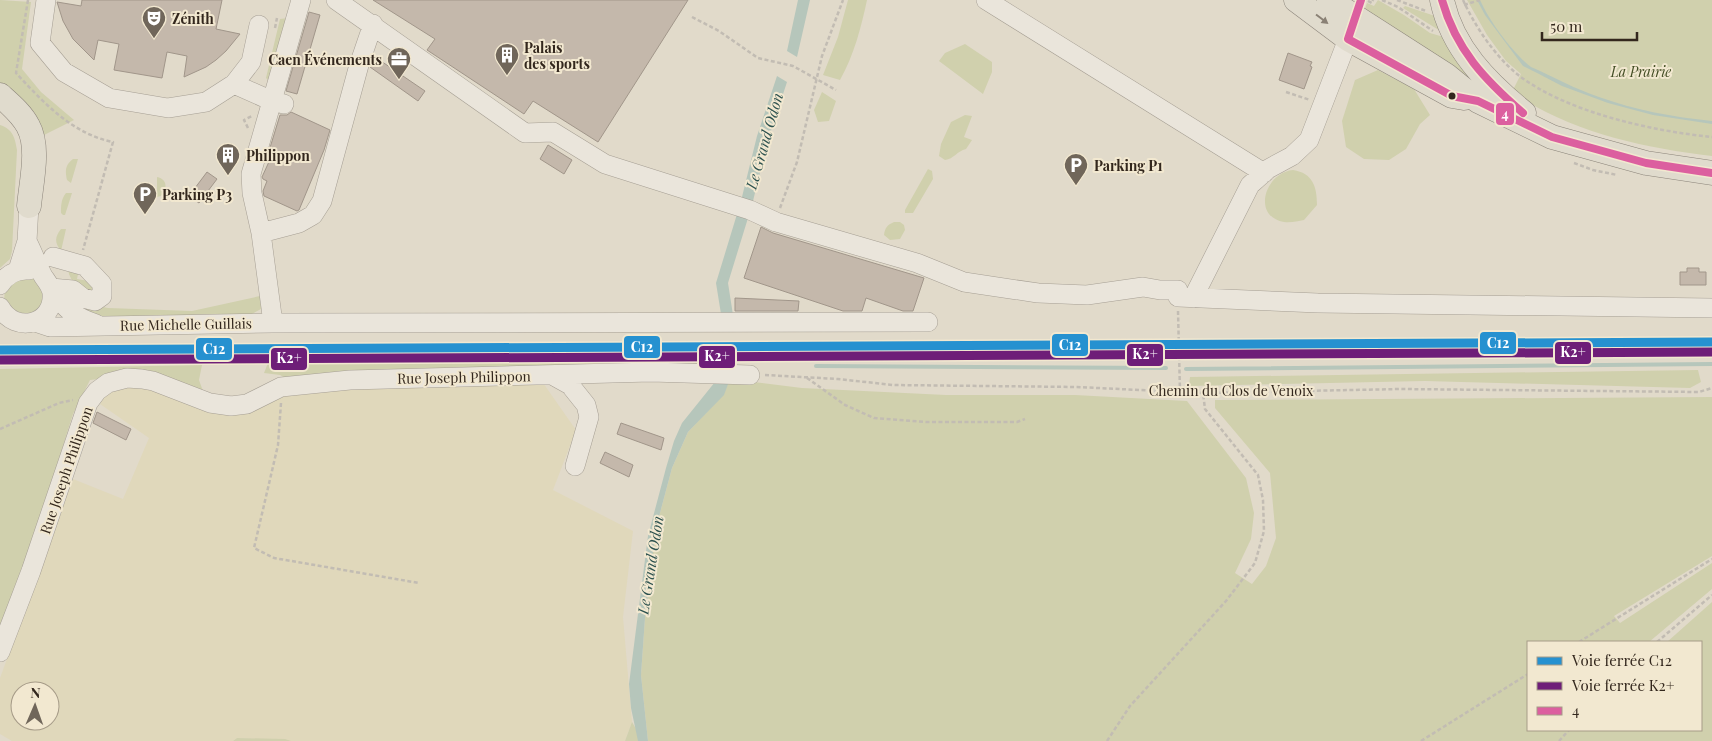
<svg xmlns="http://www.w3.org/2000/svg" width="1712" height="741" font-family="'Playfair Display',serif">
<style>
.farmland{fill:#e0d8bb;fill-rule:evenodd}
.green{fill:#d0d0ad}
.water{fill:#b6c6bb}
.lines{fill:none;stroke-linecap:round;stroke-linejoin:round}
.stream{stroke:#b6c6bb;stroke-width:4}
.building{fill:#c4b8ab;stroke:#a1968a}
.minor-casing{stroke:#a69f94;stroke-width:20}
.major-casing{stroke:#8b847a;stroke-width:25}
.path{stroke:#c2bcb3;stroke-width:2.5;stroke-dasharray:4 2.5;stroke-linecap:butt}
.minor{stroke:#eae5db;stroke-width:19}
.major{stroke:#e0dbcd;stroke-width:24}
.bus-1-casing{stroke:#f2e8d0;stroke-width:11}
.bus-1{stroke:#dc5f9f;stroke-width:8}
.rail-1-casing{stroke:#f2e8d0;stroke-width:12}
.rail-2-casing{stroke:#f2e8d0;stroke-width:12}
.rail-1{stroke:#2691d0;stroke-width:9}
.rail-2{stroke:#6e1e78;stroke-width:9}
.oneway{fill:#8a8175}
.bus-dot{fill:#33271d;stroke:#f2e8d0;stroke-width:2}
.labels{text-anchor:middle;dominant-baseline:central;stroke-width:4;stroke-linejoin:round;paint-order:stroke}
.poi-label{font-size:14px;font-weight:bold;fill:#33271d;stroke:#f2e8d0;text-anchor:start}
.park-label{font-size:14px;font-style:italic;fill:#444e25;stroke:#f2e8d0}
.street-label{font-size:14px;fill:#33271d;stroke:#f2e8d0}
.water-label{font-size:15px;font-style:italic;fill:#2d524f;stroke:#f2e8d0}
.line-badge{stroke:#f2e8d0;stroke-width:2}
.badge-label{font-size:14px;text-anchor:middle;font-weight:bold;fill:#fff}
</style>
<rect width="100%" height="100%" fill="#e1daca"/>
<path class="farmland" d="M133 380 228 413 286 392 541 380 576 430 553 490 633 531 623 617 632 722 625 741H291L237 738 233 741H12L0 734V678L73 479 123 499 149 438 100 404 108 391ZM20 691H50V721H20Z"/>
<path class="green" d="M0 0 31 2 22 69 41 92 74 120 44 135 38 119 0 83Z
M848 0H867C861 28 854 55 840 80L823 75 838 37Z
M1378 0 1404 15 1430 33 1447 38 1491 94 1365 9 1367 3 1374 6Z
M1467 0H1712V156C1643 148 1570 132 1512 92L1521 74 1506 61 1487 35Z
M1405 6 1435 16 1442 32 1403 8Z
M288 18 270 79 268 80 266 78 280 19Z
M965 44 992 62V72L983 94 939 61 945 53Z
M1378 70 1414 89 1430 115 1420 124 1406 149 1389 160 1364 159 1346 147 1342 121 1355 80Z
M822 92 836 101 829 121 818 122 814 110Z
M965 115 972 116 964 137 972 140 966 149C957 151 954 159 945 160L939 156 941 144 951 122Z
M0 125C13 129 15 138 17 150L12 251 10 259 0 268Z
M73 159H78L71 183 67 180C65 171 65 165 73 159Z
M928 169 932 171 933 179 913 213H905V210Z
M1293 170C1313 173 1317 187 1317 205L1304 220C1298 221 1291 223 1284 222 1252 217 1264 173 1293 170Z
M157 177C167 179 168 188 161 196L157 197Z
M66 193H72L65 215H63L61 213C61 206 61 199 66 193Z
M894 222H900L904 225 905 230 900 239 890 240 884 235C885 228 887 225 894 222Z
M61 229H66L61 251C55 243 54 238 61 229Z
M79 269 77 279 94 282 91 296C81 289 70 283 68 270Z
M16 277 37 278 47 303 25 319 4 302 5 287Z
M260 296 261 309 248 316 99 317 78 312 83 303 108 308 192 311Z
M721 362V370L289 380 280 375 264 373 268 363Z
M202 365 199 380 204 394 99 379 90 380 73 414 29 554 0 630V369Z
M1698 370 1701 382 1690 388 1425 381 1189 386 1190 377Z
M730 379 802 388 946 395H1075L1187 401 1246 478 1254 513 1251 539 1235 573 1252 584 1266 566 1276 538 1270 473 1215 408V400L1712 397V556L1614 616 1620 623 1712 563V589L1649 642H1528V730H1701V642H1667L1712 602V741H648L641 675 645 618 656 528 672 468 688 432 723 395Z
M632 722 643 741H625Z
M237 738 285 739 291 741H233Z"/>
<path class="water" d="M798 0H810L797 57 787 51Z
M1477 0H1480C1490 22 1512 52 1531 67 1554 77 1575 89 1599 97 1635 110 1673 117 1712 121V124L1653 115 1608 103 1562 86 1539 74 1523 66 1485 15Z
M777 76 787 82 768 140 752 205 728 283 733 315 721 314 716 283 741 201 757 136Z
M721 359H732L730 379 724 395 688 432 672 468 656 528 645 618 641 675 648 741H638L631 708 629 684 648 536 666 468 674 441 682 423 719 377 721 370Z"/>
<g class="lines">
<path class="stream" d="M816 366 1166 368
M1186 369 1712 364"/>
</g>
<path class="building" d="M82 0H222L216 29 240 34 226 51 216 60 206 67 184 77 187 56 167 52 162 78 114 70 119 44 98 40 94 60 73 39 63 21 57 2 81 6Z
M373 0H688L598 142 533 101 524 114 427 50 435 39Z
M309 12 320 15 297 94 286 91Z
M1288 53 1312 62 1310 66 1312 67 1304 89 1279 80Z
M375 57 425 91 418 101 370 67Z
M291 112 330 130 324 150 299 210 297 211 264 196 263 191 267 181 263 179 262 177 273 153 269 151 280 115H287Z
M548 145 572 160 564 174 540 159Z
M207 172 217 179 199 203 189 196Z
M761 227 773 233 924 278 913 311H903L866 298 862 311H843L744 278Z
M1687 268H1699V272H1706V285H1680V272H1687Z
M735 298 799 301 798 311H735Z
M97 412 131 429 126 440 93 423Z
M621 423 664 438 661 450 617 434Z
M605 452 633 465 629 477 600 463Z"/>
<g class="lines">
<g class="minor-casing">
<path id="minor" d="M46 0 40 43 64 72 109 98 168 108 206 102 234 84 272 101 284 104
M336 0 525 133 553 132 605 164 750 210 776 222 917 263 964 282 1038 293 1087 295 1143 287 1160 290H1178V297L1318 303 1712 308
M986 0 1264 173
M234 84 251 62 259 25
M261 233 299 223 313 215 322 201 359 65 373 24
M18 270 27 241 29 206
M0 285C7 274 16 269 29 270
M51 288 73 290 83 298 95 301 102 296V284L85 266 53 257
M52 292C67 310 73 316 96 324
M1193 298 1250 185 1268 169 1292 156 1309 140 1348 39
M0 307C15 335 55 324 52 293 51 286 47 282 43 276 37 265 33 252 27 241
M35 322 50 327 273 323 928 322
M273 323 261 233 252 193 251 174 301 0
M552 375 570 385 586 405 589 417 575 466
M0 652 31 571 88 403 97 391 108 383 127 378 142 379 153 381 210 403 231 406 247 404 281 387 350 380 651 372 750 375"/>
</g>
<g class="major-casing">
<path id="major" d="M1296 0 1348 39 1452 96 1464 98
M1329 0 1446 75 1478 101 1552 137 1646 163 1712 173
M1442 0C1452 48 1487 83 1524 113
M0 95C10 104 22 114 28 126 40 147 31 183 29 206"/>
</g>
<path class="path" d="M28 0 16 73C43 102 72 134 113 142L83 250
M1382 0 1398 7 1433 31
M1397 0 1426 11
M1463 0C1475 26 1494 55 1517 74 1565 112 1652 131 1712 137
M1368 1 1372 3 1373 0
M1464 5 1480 0
M692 17 719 31 758 58 793 66 836 90
M275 28 277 18
M1286 92 1310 100
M248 128 244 120 252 116
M1574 163 1593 170 1617 175
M780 208 797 162 822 56 843 0
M1178 311 1180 392
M765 375 838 379 893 385 1077 387 1203 393 1401 389 1699 392 1712 388
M807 378 845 405 874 418 927 422H1017L1025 419
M281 403 278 445 254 548 274 558 419 583
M0 429 59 403 73 400
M1579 642 1712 559
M1657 642 1712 595
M1107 741 1130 706 1226 601 1255 563 1264 531 1263 500 1258 475 1205 409 1203 393
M1421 741 1528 674
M1559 741 1569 730"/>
<use href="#minor" class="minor"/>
<use href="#major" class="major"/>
<g class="bus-1-casing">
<path id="bus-1" d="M1361 0 1348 39 1452 96 1478 101 1552 137 1646 163 1712 173
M1442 0C1456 50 1485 80 1523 113"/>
</g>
<use href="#bus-1" class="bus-1"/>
<g class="rail-1-casing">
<path id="rail-1" d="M0 350 1712 342"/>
</g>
<g class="rail-2-casing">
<path id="rail-2" d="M0 360 1712 352"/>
</g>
<use href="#rail-1" class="rail-1"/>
<use href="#rail-2" class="rail-2"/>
</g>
<defs><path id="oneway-solid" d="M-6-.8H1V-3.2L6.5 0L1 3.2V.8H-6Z" transform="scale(1.25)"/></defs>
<use class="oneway" href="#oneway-solid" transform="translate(1322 19) rotate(37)"/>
<defs>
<g id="theatre-pin" transform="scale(1.25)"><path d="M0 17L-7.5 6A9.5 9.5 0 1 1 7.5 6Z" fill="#70665a" stroke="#f2e8d0"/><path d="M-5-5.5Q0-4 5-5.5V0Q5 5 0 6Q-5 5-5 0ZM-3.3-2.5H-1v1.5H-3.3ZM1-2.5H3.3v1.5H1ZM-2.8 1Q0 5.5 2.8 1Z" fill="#fff"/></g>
<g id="building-pin" transform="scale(1.25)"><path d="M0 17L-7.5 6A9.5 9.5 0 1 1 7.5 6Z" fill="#70665a" stroke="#f2e8d0"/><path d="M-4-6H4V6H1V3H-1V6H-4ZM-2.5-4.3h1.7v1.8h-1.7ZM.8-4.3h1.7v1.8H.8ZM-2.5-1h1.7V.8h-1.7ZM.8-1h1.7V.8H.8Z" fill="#fff"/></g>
<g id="office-pin" transform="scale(1.25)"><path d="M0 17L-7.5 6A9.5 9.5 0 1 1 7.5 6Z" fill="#70665a" stroke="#f2e8d0"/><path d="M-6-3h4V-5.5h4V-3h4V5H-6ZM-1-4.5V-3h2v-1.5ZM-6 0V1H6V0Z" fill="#fff"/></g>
<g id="parking-pin" transform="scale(1.25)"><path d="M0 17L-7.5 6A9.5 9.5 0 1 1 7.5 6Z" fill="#70665a" stroke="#f2e8d0"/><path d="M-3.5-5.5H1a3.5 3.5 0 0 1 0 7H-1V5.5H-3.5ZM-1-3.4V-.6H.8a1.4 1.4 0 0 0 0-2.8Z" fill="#fff"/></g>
</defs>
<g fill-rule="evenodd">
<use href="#theatre-pin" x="154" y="18"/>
<use href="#building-pin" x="507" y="55"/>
<use href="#office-pin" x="399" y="59"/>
<use href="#building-pin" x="228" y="155"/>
<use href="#parking-pin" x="1076" y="165"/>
<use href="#parking-pin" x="145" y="194"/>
</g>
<circle class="bus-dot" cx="1452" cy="96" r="4.5"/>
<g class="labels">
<g class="poi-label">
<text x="172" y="18">Zénith</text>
<text x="524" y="47">Palais<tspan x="524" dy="16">des sports</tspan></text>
<text x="382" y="59" text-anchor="end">Caen Événements</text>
<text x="246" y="155">Philippon</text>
<text x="1094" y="165">Parking P1</text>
<text x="162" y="194">Parking P3</text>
</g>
<g class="park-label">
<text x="1641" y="71">La Prairie</text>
</g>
<g class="street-label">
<text transform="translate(186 324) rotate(-1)">Rue Michelle Guillais</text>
<text transform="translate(464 377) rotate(-1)">Rue Joseph Philippon</text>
<text x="1231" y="390">Chemin du Clos de Venoix</text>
<text transform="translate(66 470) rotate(-71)">Rue Joseph Philippon</text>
</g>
<g class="water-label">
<text transform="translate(764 141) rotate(-74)">Le Grand Odon</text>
<text transform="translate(650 565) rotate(-81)">Le Grand Odon</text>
</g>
</g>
<g class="line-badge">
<rect x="1495" y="102" width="20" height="24" rx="5" fill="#dc5f9f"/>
<rect x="1479" y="331" width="38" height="24" rx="5" fill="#2691d0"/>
<rect x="1051" y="333" width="38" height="24" rx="5" fill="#2691d0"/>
<rect x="623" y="335" width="38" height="24" rx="5" fill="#2691d0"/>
<rect x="195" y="337" width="38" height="24" rx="5" fill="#2691d0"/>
<rect x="1554" y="341" width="38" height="24" rx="5" fill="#6e1e78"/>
<rect x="1126" y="343" width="38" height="24" rx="5" fill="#6e1e78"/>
<rect x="698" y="345" width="38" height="24" rx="5" fill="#6e1e78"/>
<rect x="270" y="347" width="38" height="24" rx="5" fill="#6e1e78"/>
</g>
<g class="badge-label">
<text x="1505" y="119">4</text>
<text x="1498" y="348">C12</text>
<text x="1070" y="350">C12</text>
<text x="642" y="352">C12</text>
<text x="214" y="354">C12</text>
<text x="1573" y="357">K2+</text>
<text x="1145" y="359">K2+</text>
<text x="717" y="361">K2+</text>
<text x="289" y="363">K2+</text>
</g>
<rect x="1527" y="641" width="175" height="90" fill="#f2e8d0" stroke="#a69b88"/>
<rect x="1537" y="657" width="25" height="8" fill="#2691d0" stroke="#a69b88"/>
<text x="1572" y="666" font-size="15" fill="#33271d">Voie ferrée C12</text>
<rect x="1537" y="682" width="25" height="8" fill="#6e1e78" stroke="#a69b88"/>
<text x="1572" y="691" font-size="15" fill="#33271d">Voie ferrée K2+</text>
<rect x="1537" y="707" width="25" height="8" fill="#dc5f9f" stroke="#a69b88"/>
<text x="1572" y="716" font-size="15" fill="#33271d">4</text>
<g transform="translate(35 706) rotate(2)"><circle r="24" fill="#f2e8d0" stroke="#a69b88"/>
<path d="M0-4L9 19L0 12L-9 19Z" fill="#70665a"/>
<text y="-8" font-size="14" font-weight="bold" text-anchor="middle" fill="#33271d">N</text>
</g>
<path d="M1542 32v8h95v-8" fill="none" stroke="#33271d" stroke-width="2.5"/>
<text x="1550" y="32" font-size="15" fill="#33271d" stroke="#f2e8d0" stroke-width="4" paint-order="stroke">50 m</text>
</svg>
